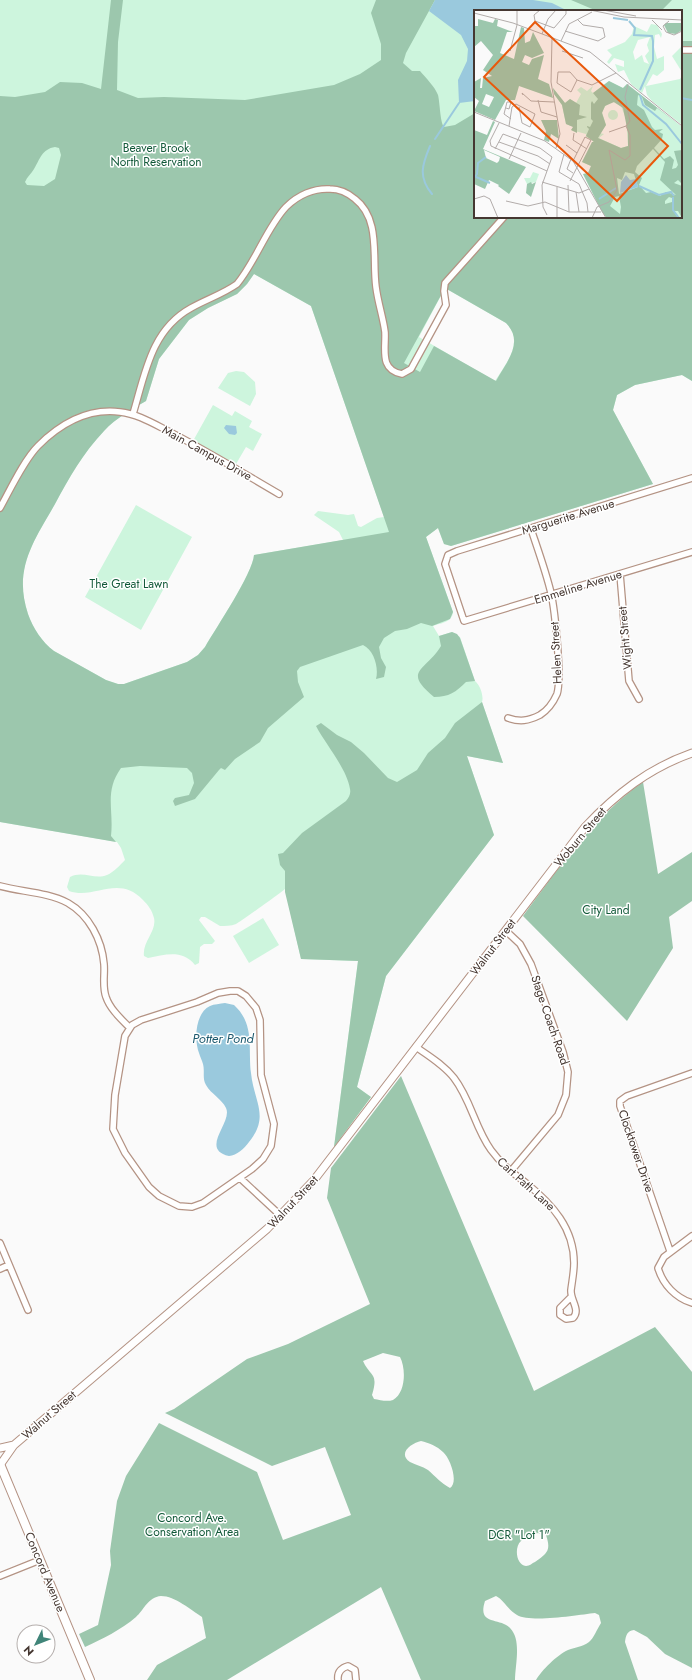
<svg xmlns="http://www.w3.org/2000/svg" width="692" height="1680" font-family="Jost,sans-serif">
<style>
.green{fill:#cdf5dd;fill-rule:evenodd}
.forest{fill:#9cc7ad;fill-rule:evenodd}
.water{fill:#9ac9dd}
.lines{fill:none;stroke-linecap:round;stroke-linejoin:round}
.stream{stroke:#9ac9dd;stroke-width:2}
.minor-casing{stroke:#b49384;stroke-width:8}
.tertiary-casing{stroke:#b49384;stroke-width:9}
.secondary-casing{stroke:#b49384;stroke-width:10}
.minor{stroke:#fff;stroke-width:5.5}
.tertiary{stroke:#fff;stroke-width:7}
.secondary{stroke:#fff;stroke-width:8}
.labels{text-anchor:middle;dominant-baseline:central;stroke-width:3;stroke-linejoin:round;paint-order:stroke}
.park-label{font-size:12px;fill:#125939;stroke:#fff}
.street-label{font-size:12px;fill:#453731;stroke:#fff}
.water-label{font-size:13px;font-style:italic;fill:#1c596e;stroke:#fff}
.inset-river{fill:none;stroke:#9ac9dd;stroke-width:2}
.inset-road{fill:none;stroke:#b2acaa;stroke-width:1}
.view{fill:#e8590c;fill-opacity:0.15;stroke:#e8590c;stroke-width:2}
.inset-edge{fill:none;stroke:#453731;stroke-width:2}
</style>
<rect width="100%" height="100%" fill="#fafafa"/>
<path class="green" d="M0 0H692V381L682 375 635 385 617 395 613 410 653 484 451 546 444 544 438 528 426 537 453 612C452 623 440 623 433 626L439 636 452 632 460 637 475 681C480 685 484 696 482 702L503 763 467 756 494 835 386 976 357 1087 371 1097 334 1147 358 961 301 959 285 889C283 891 239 923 236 924 231 926 225 926 220 926L205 917H201L199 920 215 941 212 944H204L200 947 199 963 195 965C182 949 165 955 148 958L144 956C142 942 157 931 154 918 152 910 148 905 143 900 118 874 95 900 69 891L67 887 70 877C83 870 94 880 107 875 114 872 120 865 125 860L121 848 117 842 0 822ZM475 11H681V217H475ZM254 274 311 306 384 517 377 518 361 527 358 526 354 514 348 515 318 511 314 515 339 532 343 540 254 555C253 573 216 628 205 647L198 655 187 662 124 684H118L106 680 54 651C42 642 33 628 28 614 13 569 34 541 55 504 69 478 83 453 104 431 116 418 131 410 146 401L159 359 189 320 208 308 237 294 247 284ZM445 288 506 323C525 342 506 363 495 381L419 337Z
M236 371 244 372 255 382 256 394 250 406 218 388 228 373Z
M213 405 232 416 235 411 252 421 249 427 262 434 253 451 246 447 236 464 193 441Z
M136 505 192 537 141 630 85 597Z
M263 918 279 945 249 963 233 936Z"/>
<path class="forest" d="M111 0H123L118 42 117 90 138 98 164 97 245 100 334 85 360 74 381 60V44L371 13 376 0H435L406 53 403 63 412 71H420C426 78 435 87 438 95 440 103 440 122 444 127L455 125 475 113V217H681V41H692V381L682 375 635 385 617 395 613 410 653 484 451 546 444 544 438 528 426 537 453 612 450 619 432 626 421 623 407 629 395 631 384 638 379 647 381 658 386 667 384 677 376 679C379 668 374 650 363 645L300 667 297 671 298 682 304 697 268 728 260 742 235 759 225 770 221 768 219 770 195 799 175 806 173 801 175 798 189 795 194 783 192 773 187 768 140 766 121 768C104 792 114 809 111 836L116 842 0 822V96L15 97 45 92 60 82 82 83 101 89ZM55 147 59 148 61 155 55 179 44 186 27 185 25 182C27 177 31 174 34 169 40 159 42 149 55 147ZM254 274 311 306 389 532 254 555C253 573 216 628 205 647L198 655 187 662 124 684H118L106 680 54 651C42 642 33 628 28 614 13 569 34 541 55 504 69 478 83 453 104 431 116 418 131 410 146 401L159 359 189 320 208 308 237 294 247 284ZM445 288 506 323C525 342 506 363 496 381L434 346 420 372 404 363Z
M571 0H672L661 11H597Z
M452 632 457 634 460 638 475 681 466 682C456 692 449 697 434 697 402 670 425 672 441 646L439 636Z
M482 702 503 763 467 756 494 835 386 976 357 1087 371 1097 334 1147 358 961 301 959 285 892V871L280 865 278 854 283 853 302 833 346 801C349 797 351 794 350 789 347 769 326 745 316 726L321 723 337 735 351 742 364 753 388 778 397 782 417 770 428 753 445 738 455 723Z
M643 782 658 874 692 852V901L669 917 673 948 627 1021 523 916C560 867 593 817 643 782Z
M401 1076 534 1391 655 1327 692 1372V1668L665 1654 647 1637 634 1630C627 1631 626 1635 625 1642L638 1680H536C542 1670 557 1655 568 1650 576 1647 582 1647 589 1642 594 1638 597 1629 601 1623L599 1615 595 1613C578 1615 531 1623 517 1615 508 1610 504 1600 496 1596L485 1601C477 1626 499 1617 510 1628 522 1640 515 1665 515 1680H421L381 1587 227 1680H147L157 1665 206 1638 202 1617C191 1610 175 1596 161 1596 148 1597 144 1610 136 1617 121 1630 102 1639 85 1647L79 1634 98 1625 111 1565 110 1551 117 1501 126 1476 159 1423 257 1472 283 1540 351 1515 325 1447 272 1466 165 1413 174 1409 247 1359 288 1344 370 1304 327 1198 331 1168ZM383 1353 400 1357C406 1368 406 1393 393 1400 387 1402 380 1400 374 1399L372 1395C379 1372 370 1377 363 1361ZM421 1441C429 1443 437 1446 443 1452 450 1458 459 1482 450 1488 441 1483 435 1476 428 1470 422 1466 416 1465 410 1462 397 1453 412 1443 421 1441ZM538 1533 546 1535C551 1550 548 1553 535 1562 532 1563 530 1566 526 1566 516 1565 514 1547 521 1541 525 1537 532 1535 538 1533Z"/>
<path class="water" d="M435 0H533L552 3 568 11H475V101L459 103 458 80 467 61 468 49 461 35 429 11Z
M226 425 236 426 237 433 235 435 229 434 224 428Z
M225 1003 234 1005C255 1024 248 1048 251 1073 254 1102 270 1116 249 1142 244 1149 237 1155 229 1156 199 1149 233 1122 226 1108 222 1099 211 1094 206 1085 202 1078 205 1072 203 1064 202 1060 200 1057 199 1053 194 1040 195 1013 210 1006 214 1004 220 1004 225 1003Z"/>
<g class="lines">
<path class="stream" d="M681 98 692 100
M435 139 459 103
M430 146C422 165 418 177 432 194"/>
<g class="minor-casing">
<path id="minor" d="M681 50H692
M133 414C145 374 151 330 191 308 207 299 223 294 237 284 256 261 267 227 286 207 298 195 314 188 330 189 339 189 348 193 355 199 381 219 372 258 376 287 378 303 383 317 385 332 386 349 379 370 402 374L411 369 446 305 444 291 445 283 504 217
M692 478 457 551 448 555 445 564 464 621 692 552
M0 508C10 490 24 460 38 446 60 424 88 408 120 412 138 414 154 424 170 432 207 451 243 473 279 494
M620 574 629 681 639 699
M508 718C520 722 528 721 540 715 548 710 553 703 557 694 562 679 555 611 551 593 546 572 538 550 531 529
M0 886C22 892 47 892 68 903 89 915 102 940 104 964 105 975 102 986 106 997 110 1009 121 1019 130 1028
M506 931 520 944 531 964 563 1052 568 1072 566 1095 558 1115 511 1171
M230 991H238L246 996 256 1008 260 1020 261 1075 274 1124 271 1146 263 1159 252 1169 203 1203 192 1207 179 1206 159 1196 149 1187 125 1153 113 1129 115 1095 125 1036 132 1025 141 1020 197 1002 218 993Z
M416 1047C429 1056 444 1065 454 1078 471 1100 475 1128 491 1150 501 1164 513 1173 526 1183 552 1204 574 1228 574 1263 574 1272 572 1282 571 1290 570 1300 581 1310 573 1318L566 1319 560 1315V1308L570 1298
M240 1178 281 1216
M692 1236 664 1257 658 1268C663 1285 676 1298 692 1303
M0 1243 28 1310
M670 1251 620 1106V1101L627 1096 692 1073
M0 1269 9 1265
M0 1576 40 1560
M338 1680C337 1672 341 1668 348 1666L355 1670 356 1680"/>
</g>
<g class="tertiary-casing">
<path id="tertiary" d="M0 1448 14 1445
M0 1465 14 1445 267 1229 314 1180 585 827C616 794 649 768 692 753"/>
</g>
<g class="secondary-casing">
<path id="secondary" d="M0 1464 90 1680"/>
</g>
<use href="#minor" class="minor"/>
<use href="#tertiary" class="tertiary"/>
<use href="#secondary" class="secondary"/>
</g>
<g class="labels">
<g class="park-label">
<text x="156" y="148">Beaver Brook<tspan x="156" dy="14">North Reservation</tspan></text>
<text x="129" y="584">The Great Lawn</text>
<text x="606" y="910">City Land</text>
<text x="192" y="1518">Concord Ave.<tspan x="192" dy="14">Conservation Area</tspan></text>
<text x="519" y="1535">DCR "Lot 1"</text>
</g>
<g class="street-label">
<text transform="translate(207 453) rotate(29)">Main Campus Drive</text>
<text transform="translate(568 517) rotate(-17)">Marguerite Avenue</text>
<text transform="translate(578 587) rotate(-17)">Emmeline Avenue</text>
<text transform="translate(625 638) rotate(-95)">Wight Street</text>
<text transform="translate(556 653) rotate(-93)">Helen Street</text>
<text transform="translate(580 837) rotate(-50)">Woburn Street</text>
<text transform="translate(493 947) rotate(-53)">Walnut Street</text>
<text transform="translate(550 1020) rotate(71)">Stage Coach Road</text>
<text transform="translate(636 1151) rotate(71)">Clocktower Drive</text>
<text transform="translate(526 1184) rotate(42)">Cart Path Lane</text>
<text transform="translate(293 1202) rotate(-47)">Walnut Street</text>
<text transform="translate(49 1415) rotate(-41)">Walnut Street</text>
<text transform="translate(45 1572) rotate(67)">Concord Avenue</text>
</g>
<g class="water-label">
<text x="223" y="1038">Potter Pond</text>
</g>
</g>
<g transform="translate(474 10)">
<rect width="208" height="208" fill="#fafafa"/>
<path d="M177 14 183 15 188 24 187 28 185 24 181 25 180 37 183 49 190 46V60L183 66 179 64 172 76 206 69 208 66V115L178 91 173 85 171 76 168 83 157 74 150 60 144 62 141 54 150 57V51L140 48 135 54 133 52 138 45 133 40 151 32 158 24 160 16 173 22ZM176 27 173 35 175 41 171 46 175 54 170 52 168 45 161 50 159 42 164 30ZM208 36V62L198 46ZM135 71 149 78 153 74 208 117V208H133L128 202 109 164 114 163 117 156 108 152 120 130 112 127V124L97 120 100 117 92 114 88 95 80 84 79 78 91 93 96 89 102 93 107 84 103 80 107 77 113 81 119 76 117 81 119 83ZM139 92 147 96 152 109 154 136 147 138 125 128 130 124 126 123 132 115 128 102 132 95ZM134 105a5 5 0 1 1 10 0a5 5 0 1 1-10 0ZM59 162 65 164 62 172 53 174 50 168H56Z" fill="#cdf5dd" fill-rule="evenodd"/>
<path d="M4 9 19 13 21 9 24 10 23 16 39 22H33L26 43 40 49 47 17 50 18 51 33 56 31 59 22 70 43 58 48 51 45 48 52 55 55 58 49 70 45 64 69 75 74 79 88 45 76 41 90H32L21 110 0 101 5 91 0 87V72L7 68 6 78H8L9 68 18 66 9 60 19 45 7 31 0 37V16H4ZM12 84 20 87 15 97 8 94ZM192 13H208V20L202 24 194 23 190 15ZM135 71 149 78 153 74 208 117 183 98 181 101 171 95 168 87 164 85 163 95 170 100 178 117 181 120 189 119 185 122 189 124 188 129 180 138 190 149 196 146 200 150 198 159 202 158 204 155 200 141 208 140V174L204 170 200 173 208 176V208L204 201H200L198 188 195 187 191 191V194L198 192 199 200 204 208H133L128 202 109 164 114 163 117 156 108 152 118 132H120L112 126 115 119 113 117V116L116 117 119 111 117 109V93L118 91 120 94 124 89 119 83ZM140 92 149 98 154 123V136L147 138 124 128 132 115 128 103 131 96ZM179 139 191 152 186 170 202 185 192 182 186 186 177 182 172 183 165 175 168 168 161 162 163 156ZM151 162 160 164 164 177 145 184 143 168 148 170ZM145 186 147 197 146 204 136 196 141 187ZM79 78 91 93 96 89 106 95 105 105 113 107 103 110V123L97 120 99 117 92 114 88 95 80 84ZM67 110H83L85 129 77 124 75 132 70 130 72 121ZM19 111 21 112 9 139 52 157 35 184 24 176 25 175 15 170 11 179 0 174V120L13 125ZM10 140 26 147 25 151 23 153 12 148ZM57 172 58 174 62 172 57 187 52 183 53 174Z" fill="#9cc7ad" fill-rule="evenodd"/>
<path d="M152 165 156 170 162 169 164 177 146 183 147 172Z" fill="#9ac9dd"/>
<path class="inset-river" d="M139 8 154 10M155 11 161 18 160 25 178 26 179 31V51L166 80M166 85 169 95 192 114 208 134M2 167 16 173M0 168 3 164 4 153 12 147M165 176 185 185 197 182 200 186M199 187V200L205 208M125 189 142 178"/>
<path class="inset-road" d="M43 0V15M66 0 60 5 61 11 80 18 92 4V0M116 0 150 7 208 10M129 0 162 6M0 3 39 13 116 42 208 116M178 10 188 20M195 11 189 16 192 22 200 25 208 21M91 21 124 31 131 27 129 18 109 15 103 9M68 24 74 9 82 0M78 28 77 72 86 124 82 138M87 31 95 14 118 2M36 39V41L43 15M88 41 109 48M103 70 96 62H84L83 73 97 82 103 70 118 75 142 63M49 85 48 83 57 91 80 92M64 90 67 102 83 107M32 98 35 99 37 92H33L30 104 37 109M0 102 71 131 99 151 132 208M25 113 16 131 17 136 73 161M35 116 38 97 42 94 61 104 56 117 48 113 45 97M135 122 152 116 156 111 151 87 154 74M100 123 99 130 113 139M25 132 64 146 76 154M92 135 103 143M21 139 29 124 66 138 78 147 68 175 69 197 73 205M90 144 85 162 105 174 113 193 114 202M35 149 47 123M97 149 93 159 99 163M96 171 117 130 111 127 99 151M68 172 105 183 115 179M94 175 95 202M83 177V208M102 182 105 202M0 189 10 186 16 189 24 208M32 191 54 196 71 192 95 202H127M118 208 123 197 135 192 143 180 135 140 151 150 156 146V125L152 116"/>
<path class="view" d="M61 12 194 136 143 191 10 67Z"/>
<rect width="208" height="208" class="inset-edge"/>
</g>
<g transform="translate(36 1644) rotate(227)"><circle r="19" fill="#ffffff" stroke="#b5afad"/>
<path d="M0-3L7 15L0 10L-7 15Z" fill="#408579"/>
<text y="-6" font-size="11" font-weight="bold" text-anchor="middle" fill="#453731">N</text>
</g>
</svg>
